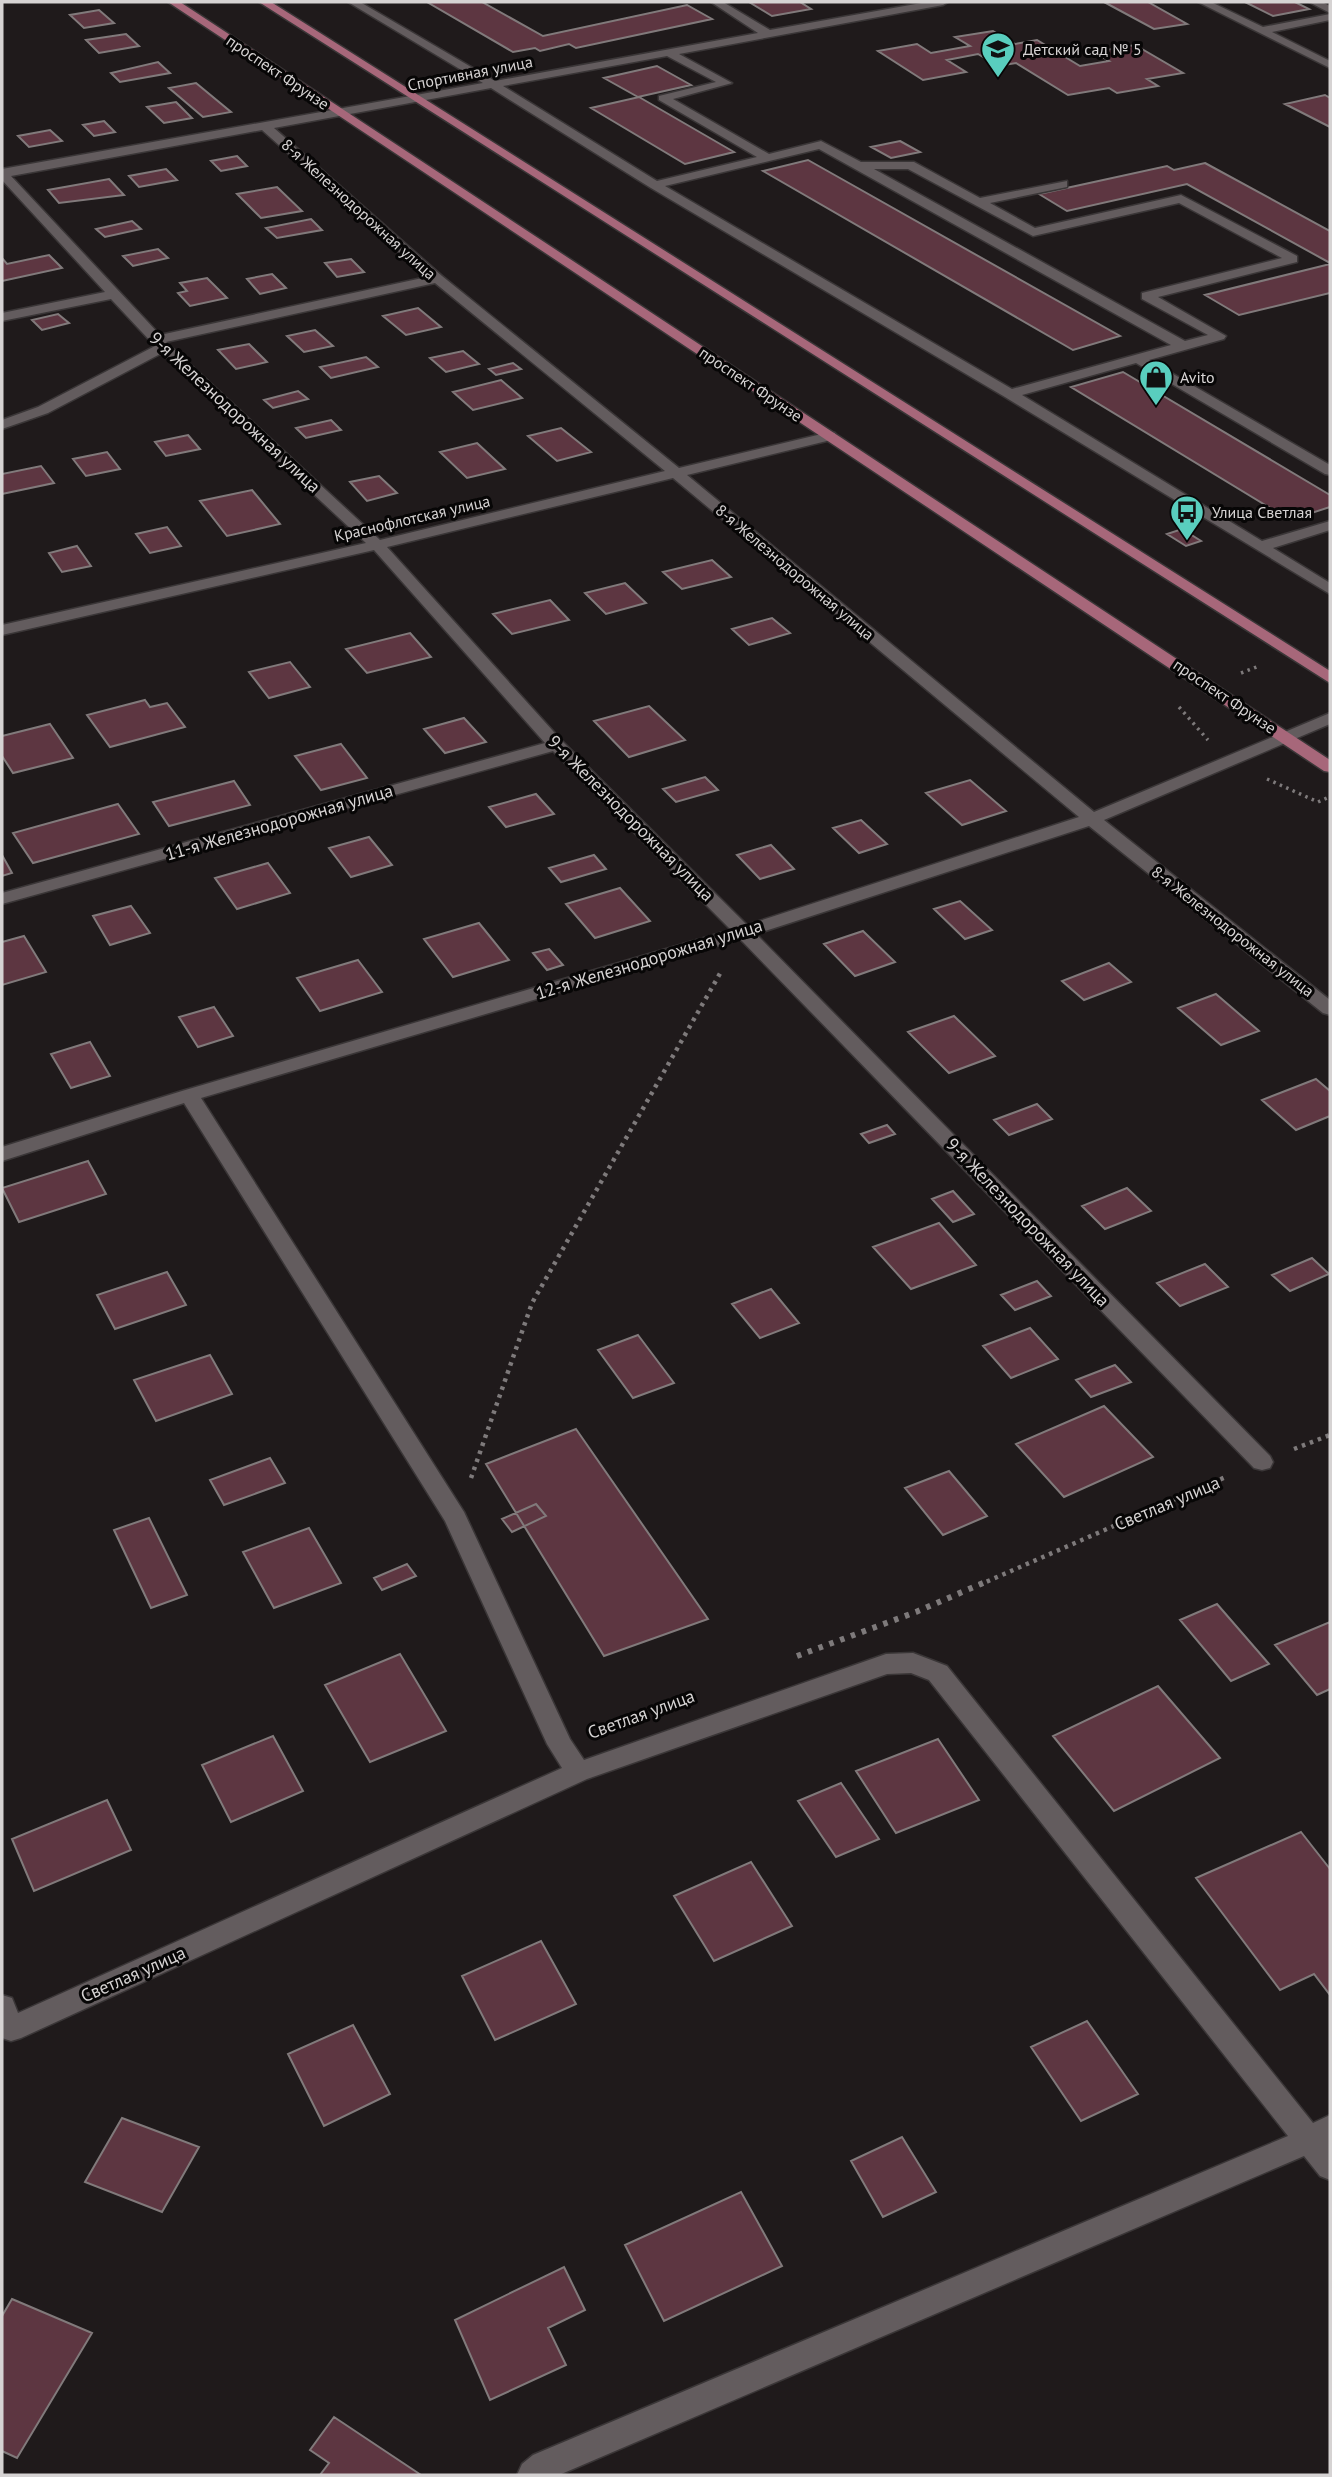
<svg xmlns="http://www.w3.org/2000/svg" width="1332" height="2477" font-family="'PT Sans',sans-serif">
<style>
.building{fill:#5d3641;stroke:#817a7b;stroke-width:2}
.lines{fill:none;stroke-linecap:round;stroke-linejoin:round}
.minor-casing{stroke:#3a3637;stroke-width:3}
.major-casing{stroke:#3a3637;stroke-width:3}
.path-far2{stroke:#7e7a7b;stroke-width:3.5;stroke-dasharray:2.5 4.5;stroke-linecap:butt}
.path-far1{stroke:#7e7a7b;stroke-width:4.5;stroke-dasharray:3.5 5;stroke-linecap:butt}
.path{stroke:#7e7a7b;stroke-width:6;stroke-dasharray:4.5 7;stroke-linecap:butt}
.minor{fill:#635c5e;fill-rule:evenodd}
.major{fill:#a7677a;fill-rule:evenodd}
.labels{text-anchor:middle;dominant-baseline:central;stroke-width:6;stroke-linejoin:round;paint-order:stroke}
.far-poi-label{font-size:16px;fill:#d6d3d3;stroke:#070606;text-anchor:start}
.far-street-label{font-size:16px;fill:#d6d3d3;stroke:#070606}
.street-label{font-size:18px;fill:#d6d3d3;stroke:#070606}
</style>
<rect width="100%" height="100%" fill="#1f1a1b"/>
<path class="building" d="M427 2H482L543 36 687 5 712 19 576 48 569 44 540 51 535 48 513 52Z
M749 2H800L811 9 772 16Z
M1104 2H1148L1187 24 1154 29Z
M1245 2H1295L1309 9 1273 16Z
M99 10 114 23 84 28 70 15Z
M993 31 1015 44 1037 40 1080 66 1109 61 1094 52 1135 45 1183 73 1147 79 1158 86 1117 93 1109 88 1068 95 1016 63 998 66 978 54 947 60 966 72 923 80 878 51 917 44 931 53 970 46 955 37Z
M126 34 139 46 99 53 86 40Z
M158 62 170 73 120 82 111 73Z
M657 66 691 85 638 97 604 78Z
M196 83 231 112 203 117 169 88Z
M1325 95 1330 98V127L1285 104Z
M639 97 734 152 685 164 591 108Z
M176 102 192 118 164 123 147 107Z
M104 121 115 132 94 136 83 125Z
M50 130 62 141 29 147 18 136Z
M900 141 920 152 891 158 871 147Z
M237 156 247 166 221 171 211 161Z
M808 160 1120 336 1073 350 763 171Z
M1205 163 1330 231V263L1187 184 1067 211 1039 194 1167 166 1174 170Z
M166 169 177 180 139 187 129 176Z
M109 179 124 195 59 203 48 190Z
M277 187 302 211 261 218 237 194Z
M311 219 322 230 277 238 266 228Z
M132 221 141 229 105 237 96 229Z
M158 249 168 258 133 266 123 256Z
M49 255 62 268 2 281V258L7 264Z
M351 259 364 272 337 277 325 263Z
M1330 264V293L1239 315 1205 295Z
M272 274 286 288 260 294 247 279Z
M207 278 227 298 190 306 178 293 187 291 180 283Z
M418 308 441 327 406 335 383 316Z
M58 314 69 323 42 330 32 320Z
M315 330 333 346 304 352 287 336Z
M249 344 267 362 236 369 218 350Z
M463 351 479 364 446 372 430 358Z
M366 357 378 367 331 378 320 367Z
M513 363 521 369 496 375 489 369Z
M1123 372 1330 495V507L1290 520 1071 387Z
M501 380 522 398 473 410 453 392Z
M298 391 308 399 273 408 264 400Z
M331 420 341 430 306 438 296 428Z
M561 428 591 452 557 461 528 436Z
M188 435 200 449 166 456 155 442Z
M477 443 505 469 467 478 440 452Z
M107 452 120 469 86 476 73 459Z
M41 466 54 483 2 494V474Z
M379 476 397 493 367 501 350 482Z
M252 490 280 524 227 536 200 501Z
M167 527 181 546 150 553 136 534Z
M1182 529 1201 541 1186 546 1167 534Z
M77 546 91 566 62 572 49 553Z
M712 560 731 577 682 589 663 572Z
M625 583 646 603 606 614 585 593Z
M550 600 569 620 512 634 493 614Z
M772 618 790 633 749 645 732 629Z
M410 633 431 657 367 673 346 649Z
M290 662 310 687 269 698 249 672Z
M145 700 150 707 167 703 185 727 110 747 87 715Z
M649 706 685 740 629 757 594 721Z
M464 718 486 742 445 753 424 729Z
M50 724 73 758 13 773 2 756V736Z
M341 744 367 778 321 790 295 756Z
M705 777 718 790 676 802 663 789Z
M970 780 1006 811 962 825 926 793Z
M234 781 250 805 169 826 153 802Z
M536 794 554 814 506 827 489 807Z
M118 804 139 834 33 863 13 833Z
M861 820 887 844 859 853 833 828Z
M369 837 392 865 351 877 329 848Z
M771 845 794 869 760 879 737 855Z
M2 855 12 873 2 876Z
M594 855 606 869 561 882 549 868Z
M268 863 290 893 237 909 215 878Z
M620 888 650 921 595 938 566 904Z
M960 901 992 930 965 939 934 909Z
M131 906 150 933 110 945 93 916Z
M479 923 509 960 453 977 424 939Z
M863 931 895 962 855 976 824 944Z
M24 936 46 972 2 985V942Z
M549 949 563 965 547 970 533 953Z
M358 960 382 992 320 1011 297 978Z
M1109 963 1131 982 1084 1000 1062 981Z
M1216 994 1259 1031 1221 1045 1178 1008Z
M214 1007 233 1036 198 1047 179 1017Z
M954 1016 995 1056 949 1073 908 1032Z
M90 1042 110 1076 71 1088 51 1054Z
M1316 1079 1330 1091V1116L1296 1130 1262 1100Z
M1037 1104 1052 1119 1009 1135 994 1120Z
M887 1125 895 1134 869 1143 861 1134Z
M88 1161 106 1194 19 1222 2 1188Z
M1127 1188 1151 1211 1105 1229 1082 1206Z
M953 1191 974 1214 953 1222 932 1199Z
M939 1223 976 1265 911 1289 873 1247Z
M1312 1258 1329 1274 1290 1291 1272 1275Z
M1205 1264 1228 1287 1180 1306 1157 1283Z
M167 1272 186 1305 115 1329 97 1295Z
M1037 1281 1051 1296 1015 1310 1001 1295Z
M771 1289 799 1323 760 1338 732 1304Z
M1030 1328 1058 1359 1011 1378 983 1346Z
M638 1335 674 1383 633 1398 598 1350Z
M210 1355 232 1394 156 1421 134 1380Z
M1115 1365 1131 1382 1091 1397 1076 1380Z
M1104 1406 1153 1457 1064 1497 1016 1444Z
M576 1429 708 1619 604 1656 486 1464Z
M270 1458 285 1483 224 1505 210 1480Z
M949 1471 987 1516 943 1535 905 1488Z
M536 1504 546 1516 512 1532 502 1519Z
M149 1518 187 1595 151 1608 114 1530Z
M309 1528 341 1583 274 1608 243 1552Z
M407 1564 416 1576 382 1590 374 1578Z
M1217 1604 1269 1664 1231 1681 1180 1620Z
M1330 1622V1689L1317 1695 1275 1645Z
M400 1654 446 1731 370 1762 325 1685Z
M1158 1686 1220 1758 1114 1811 1053 1736Z
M273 1736 303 1791 231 1822 202 1765Z
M938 1739 979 1800 896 1833 856 1771Z
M841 1783 879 1839 836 1857 798 1801Z
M107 1800 131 1850 34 1891 12 1839Z
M1301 1832 1330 1869V1995L1314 1974 1280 1990 1196 1878Z
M751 1862 792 1926 714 1961 674 1896Z
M541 1941 576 2004 495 2040 462 1976Z
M1087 2021 1138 2094 1081 2121 1031 2047Z
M353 2025 390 2094 324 2126 288 2054Z
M122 2118 199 2147 162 2212 85 2182Z
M902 2137 936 2192 883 2217 851 2161Z
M741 2192 782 2266 664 2321 625 2245Z
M564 2267 585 2310 548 2328 566 2365 490 2400 455 2320Z
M12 2299 92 2333 17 2458 2 2451V2316Z
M334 2417 421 2475H320L329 2463 310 2450Z"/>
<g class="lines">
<g class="minor-casing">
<path id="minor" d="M348 2H360L495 81 758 33 711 2H723L770 30 927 2H948L943 5 679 54 732 83 673 99 769 154 821 141 861 162H914L980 198 1067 181V187L990 203 1035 228 1181 195 1297 256V262L1158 297 1226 336 1224 339 1149 360 1330 465V475L1325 474 1136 363 1022 395 1262 541 1330 521V530L1273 548 1330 583V594L1005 397 651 188 491 88 274 128 442 276 679 468 830 432 835 433V439L687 475 1094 812 1330 713V724L1104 820 1330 1000V1015L1323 1013 1089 826 756 934 1270 1456 1273 1462 1270 1468 1262 1470 1254 1468 740 939 201 1098 464 1512 570 1739 584 1760 886 1654 913 1653 947 1666 1313 2123 1330 2115V2180L1320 2176 1304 2156 559 2475H517L522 2464 533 2455 1288 2136 929 1680 911 1673 887 1674 587 1779 21 2038 11 2041 2 2038V1995L12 1998 18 2013 562 1768 547 1744 445 1521 184 1103 2 1161V1147L182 1091 731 930 553 751 2 904V893L545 743 374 550 2 635V625L366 543 162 353 48 413 2 429V420L38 407 155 346 111 299 2 321V313L105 292 2 180V169L483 83ZM667 56 716 82 659 96V100L757 157 657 181 503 86ZM262 130 427 277 160 335 11 176ZM819 149 1171 345 1012 389 665 186ZM874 169H908L1033 236 1179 203 1282 258 1142 293V299L1208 335 1185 341ZM435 283 665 471 380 540 166 342ZM673 478 1079 817 747 925 562 741 387 547Z
M1198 2H1211L1263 27 1330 14V20L1272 32 1330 61V68Z
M1309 2H1322L1330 6V13Z"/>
</g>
<g class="major-casing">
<path id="major" d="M168 2H180L1330 760V772L1324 771Z
M259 2H271L1330 671V683Z"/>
</g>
<path class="path-far2" d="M1241 673 1259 666
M1179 707 1208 740
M1267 779 1318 802 1329 797"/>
<path class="path-far1" d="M1294 1449 1330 1435
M471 1478 532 1303 722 970
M979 1585 1228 1476"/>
<path class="path" d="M797 1656 916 1612 983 1583"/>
<use href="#minor" class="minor"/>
<use href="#major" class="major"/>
</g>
<defs>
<g id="school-pin" transform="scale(1.75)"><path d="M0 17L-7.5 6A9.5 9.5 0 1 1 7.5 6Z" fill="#59cebe" stroke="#070606"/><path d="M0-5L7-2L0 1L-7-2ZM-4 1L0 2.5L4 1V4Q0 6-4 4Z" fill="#111"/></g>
<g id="shop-pin" transform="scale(1.75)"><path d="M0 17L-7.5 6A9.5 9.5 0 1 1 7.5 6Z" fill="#59cebe" stroke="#070606"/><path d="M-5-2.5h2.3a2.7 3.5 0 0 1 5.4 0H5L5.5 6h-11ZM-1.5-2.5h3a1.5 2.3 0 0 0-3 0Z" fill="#111"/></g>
<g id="bus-pin" transform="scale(1.75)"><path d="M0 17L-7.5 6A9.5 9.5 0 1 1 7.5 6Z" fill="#59cebe" stroke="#070606"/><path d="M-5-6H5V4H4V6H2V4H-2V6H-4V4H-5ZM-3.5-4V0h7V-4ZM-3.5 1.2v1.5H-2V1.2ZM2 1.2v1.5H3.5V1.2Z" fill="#111"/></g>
</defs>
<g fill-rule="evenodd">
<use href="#school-pin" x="998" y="49"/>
<use href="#shop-pin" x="1156" y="377"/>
<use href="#bus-pin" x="1187" y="512"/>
</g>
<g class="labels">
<g class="far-poi-label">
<text x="1023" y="49">Детский сад № 5</text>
<text x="1180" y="377">Avito</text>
<text x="1212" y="512">Улица Светлая</text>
</g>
<g class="far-street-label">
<text transform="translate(278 72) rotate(34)">проспект Фрунзе</text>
<text transform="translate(470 73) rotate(-11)">Спортивная улица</text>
<text transform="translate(359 209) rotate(42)">8-я Железнодорожная улица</text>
<text transform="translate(751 384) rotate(34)">проспект Фрунзе</text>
<text transform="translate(412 518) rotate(-13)">Краснофлотская улица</text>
<text transform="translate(795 572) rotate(40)">8-я Железнодорожная улица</text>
<text transform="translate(1225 696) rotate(34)">проспект Фрунзе</text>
<text transform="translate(1233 931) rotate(38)">8-я Железнодорожная улица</text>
</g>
<g class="street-label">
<text transform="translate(235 412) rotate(43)">9-я Железнодорожная улица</text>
<text transform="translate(631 818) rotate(45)">9-я Железнодорожная улица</text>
<text transform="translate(279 822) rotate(-16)">11-я Железнодорожная улица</text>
<text transform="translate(649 959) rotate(-17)">12-я Железнодорожная улица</text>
<text transform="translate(1028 1222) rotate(46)">9-я Железнодорожная улица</text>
<text transform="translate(1167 1503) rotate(-23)">Светлая улица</text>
<text transform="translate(641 1714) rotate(-20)">Светлая улица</text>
<text transform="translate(133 1974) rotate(-24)">Светлая улица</text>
</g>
</g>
<rect width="1332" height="2477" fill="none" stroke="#d6d3d3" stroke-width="7"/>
</svg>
